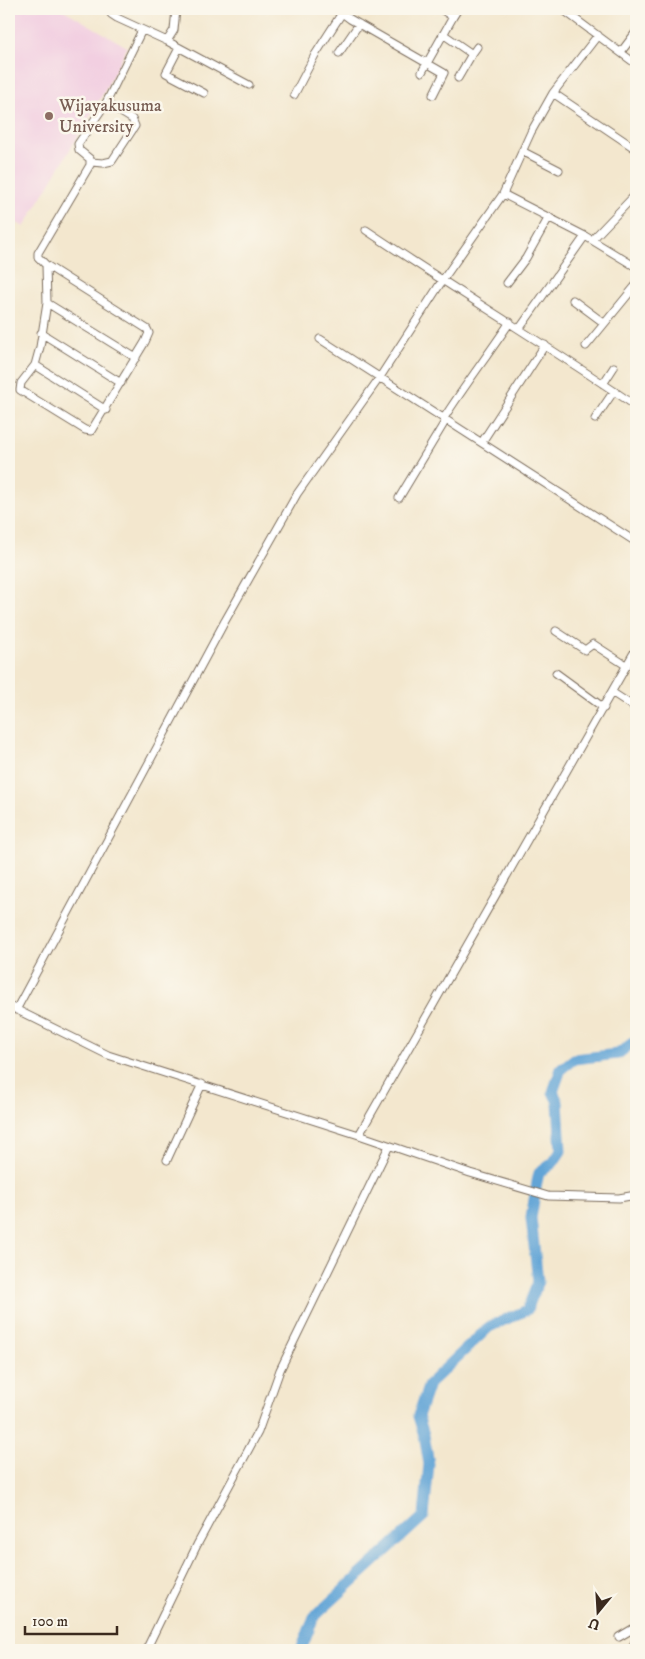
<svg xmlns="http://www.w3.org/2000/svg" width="645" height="1659" font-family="'IM FELL DW Pica',serif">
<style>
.built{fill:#f2cfe1}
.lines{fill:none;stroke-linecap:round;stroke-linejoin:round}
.river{stroke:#62a4d6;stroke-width:11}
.minor-casing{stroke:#7b6c5c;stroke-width:9}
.minor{stroke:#fff;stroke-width:7}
.education-dot{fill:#8d6e63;stroke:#fbf7ec;stroke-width:2}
.labels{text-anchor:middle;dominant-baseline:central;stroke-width:5;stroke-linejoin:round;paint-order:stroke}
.education-label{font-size:18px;fill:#785e54;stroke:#fbf7ec;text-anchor:start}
</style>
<rect width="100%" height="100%" fill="#fbf7ec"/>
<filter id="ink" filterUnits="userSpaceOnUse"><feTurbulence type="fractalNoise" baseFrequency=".02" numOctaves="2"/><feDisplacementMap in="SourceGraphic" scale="10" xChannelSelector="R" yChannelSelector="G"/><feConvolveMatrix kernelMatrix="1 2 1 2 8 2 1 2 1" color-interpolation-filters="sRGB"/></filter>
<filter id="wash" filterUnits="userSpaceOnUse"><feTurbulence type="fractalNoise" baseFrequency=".0096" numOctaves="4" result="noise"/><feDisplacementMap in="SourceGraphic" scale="20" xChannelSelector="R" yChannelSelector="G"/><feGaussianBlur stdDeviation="1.12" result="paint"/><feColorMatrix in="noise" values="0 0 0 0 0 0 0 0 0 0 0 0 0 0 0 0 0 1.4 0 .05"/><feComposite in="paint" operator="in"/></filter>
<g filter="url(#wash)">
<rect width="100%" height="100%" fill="#f3e7ce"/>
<path class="built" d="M9 9H62L127 47 103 94 24 227 9 218Z"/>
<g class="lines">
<path class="river" d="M301 1650 314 1617 424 1516 429 1464 424 1435 418 1416 429 1384 489 1327 527 1310 538 1282 531 1218 537 1182 539 1173 553 1163 561 1151 558 1102 553 1092 561 1069 574 1059 618 1054 636 1040"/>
</g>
</g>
<g filter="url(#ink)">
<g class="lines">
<g class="minor-casing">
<path id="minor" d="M111 9V14L117 18 167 41 174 30 176 9
M345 9 342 13 350 19 444 73 433 95
M441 9 453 17 458 9
M562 9 636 64
M443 34 472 54 458 78
M167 41 249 85
M179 48 166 73 204 93
M621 52 636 32
M339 53 359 24
M472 54 477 47
M422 72 453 17
M553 93 636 149
M294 95 315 55 342 13 333 9
M522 151 559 170
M91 162 103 163 112 161 135 126 132 119 106 103
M503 194 585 236 636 267
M366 230C455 290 547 345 636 406
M592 240 636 194
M46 265 47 303 40 347 35 365 21 383 20 390 85 430 91 431 145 342 149 333 147 329 46 265 38 257V253L90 165V159L79 150 78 144 106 103 142 30
M507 283 526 258 549 217
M573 300 604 323
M47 303 136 358
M520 328 585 236
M41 333 121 383
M320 339 636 542
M586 346 636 285
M35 365 106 410
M603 384 614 367
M444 418C465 385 488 355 510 322
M595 419 614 391
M482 442 545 345
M399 498 446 420
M556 631 585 650 593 644 627 666
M556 673 604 708
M613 693 636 708
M9 1006 108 1055 359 1135 636 649
M16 1010 225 621 297 494 380 377 442 281 503 194 531 132 553 93 598 35
M359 1135 470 1173 548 1196 619 1198 636 1195
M167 1160 202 1084
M619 1637 636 1627
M146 1650 197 1545 258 1432 280 1370 389 1146
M631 1650 636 1640"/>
</g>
<use href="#minor" class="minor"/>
</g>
</g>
<circle class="education-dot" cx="49" cy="116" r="5"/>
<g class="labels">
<g class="education-label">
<text x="59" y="106">Wijayakusuma<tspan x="59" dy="21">University</tspan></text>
</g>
</g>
<rect width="645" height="1659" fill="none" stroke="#fbf7ec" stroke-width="30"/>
<g transform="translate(598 1612) rotate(198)" stroke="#fbf7ec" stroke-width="4" paint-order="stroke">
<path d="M0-4L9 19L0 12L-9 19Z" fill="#3b2a1e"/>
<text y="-8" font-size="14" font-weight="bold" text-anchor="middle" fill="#3b2a1e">U</text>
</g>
<path d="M25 1626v8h92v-8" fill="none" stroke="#3b2a1e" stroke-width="2.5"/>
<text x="32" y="1626" font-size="15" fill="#3b2a1e" stroke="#fbf7ec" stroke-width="4" paint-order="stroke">100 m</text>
</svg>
